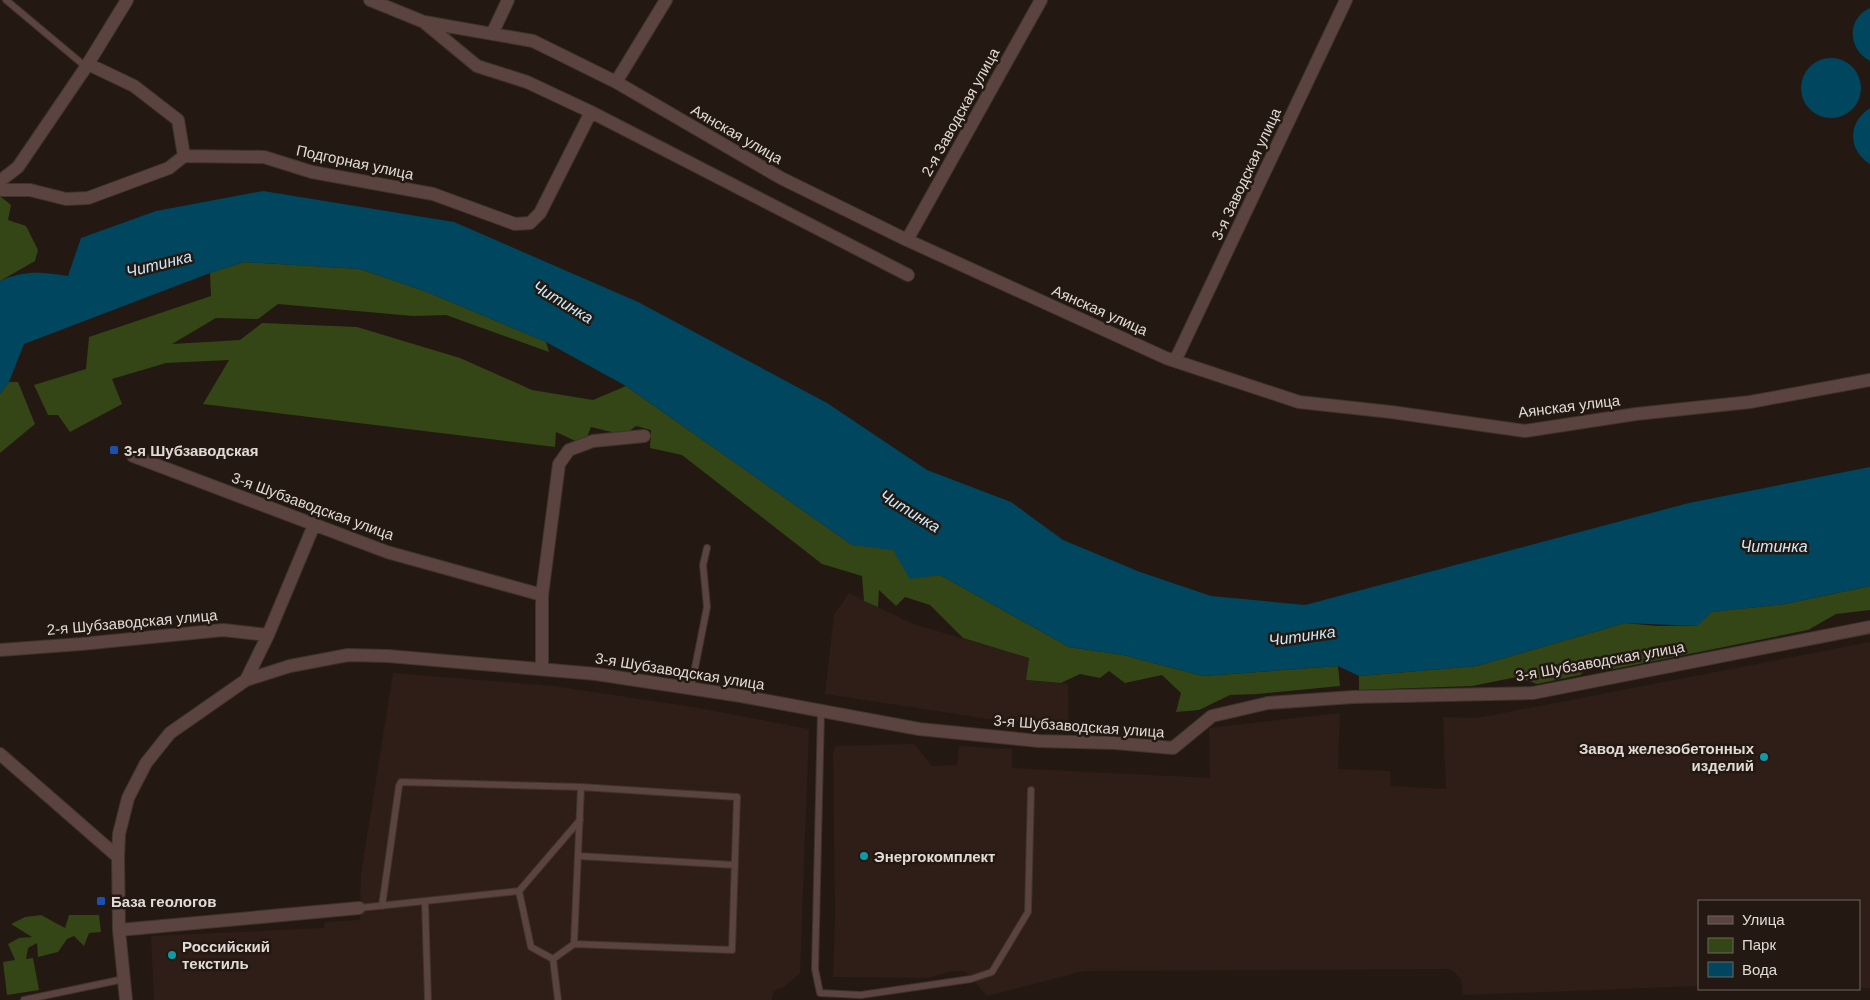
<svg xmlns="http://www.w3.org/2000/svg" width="1870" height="1000" font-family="Helvetica,sans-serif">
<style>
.commercial{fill:#2f1d18}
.green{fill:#344516}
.water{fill:#00465f}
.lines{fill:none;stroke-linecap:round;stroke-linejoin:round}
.service-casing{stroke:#3e342d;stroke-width:8}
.minor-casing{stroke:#3e342d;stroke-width:14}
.service{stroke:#5b433f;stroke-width:6}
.minor{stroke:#5b433f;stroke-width:12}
.transit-dot{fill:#1a4fb4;stroke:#231912;stroke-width:2}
.culture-dot{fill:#0f9aa8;stroke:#231912;stroke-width:2}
.labels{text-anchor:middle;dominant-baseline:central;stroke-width:5;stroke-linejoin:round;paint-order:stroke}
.street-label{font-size:15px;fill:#e1dad5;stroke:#231912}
.poi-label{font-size:15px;font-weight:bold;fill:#e1dad5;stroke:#231912;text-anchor:start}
.water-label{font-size:16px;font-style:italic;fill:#c8e9fa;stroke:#231912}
</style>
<rect width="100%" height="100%" fill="#231912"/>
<path class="commercial" d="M849 593 913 624 1029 658 1026 680 1068 684 1069 727 989 719 825 694 834 615Z
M1870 642V988H1859V901H1699V986L1463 995 1461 979 1450 969 1084 971 987 996 965 971 949 972 929 978 833 977 835 917 833 752 836 746 914 744 932 766 957 765 959 746 1012 749V768L1210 778 1209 728 1340 713 1338 769 1390 771 1391 786 1446 789 1443 717 1477 718Z
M393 673 554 686 699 708 809 729 800 973 785 986 774 991 772 1000H154L151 936 324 928 325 922 360 920 361 874Z"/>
<path class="green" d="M0 196 11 205 8 220 26 226 38 250 35 261 0 281Z
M244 262 360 269 427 292 546 342 549 352 446 315 413 316 278 304 258 319 216 318 172 344 240 340 262 323 357 327 460 358 532 390 593 400 626 386 852 545 893 549 910 578 940 575 1069 647 1123 655 1203 676 1338 666 1340 686 1257 694 1230 695 1199 710 1176 712 1181 693 1162 675 1125 683 1109 671 1100 678 1080 674 1061 683 1026 680 1029 658 963 638 930 605 905 597 896 606 879 590 878 607 864 601 862 576 822 564 682 455 650 448 651 430 636 426 624 435 591 427 584 445 556 432 555 447 203 404 229 360 166 363 112 379 122 404 70 432 58 415H48L34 385 86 369 89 337 211 296 210 273Z
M9 382H18L35 424 0 453V394Z
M1870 586V610L1836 614 1808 630 1609 670 1589 666 1580 675 1537 684 1517 677 1472 686 1359 690V676L1477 666 1625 623 1657 626H1696L1711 612 1785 604Z
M41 915 65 928 69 915H99L101 932 89 933 84 946 74 936 67 939 58 952 38 957 37 943 28 948 26 959 33 958 39 990 7 995 3 962 15 960 8 944 19 938 32 937 11 924 25 917Z"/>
<path class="water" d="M1870 8V61C1848 49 1846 19 1870 8Z
M1801 88a30 30 0 1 1 60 0a30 30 0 1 1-60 0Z
M1870 108V164C1847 150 1848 122 1870 108Z
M263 191 454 222 638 302 827 403 927 470 1011 502 1063 540 1140 572 1211 596 1305 605 1689 503 1870 467V586L1785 604 1712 612 1697 626 1625 623 1477 666 1359 676 1338 666 1203 676 1123 655 1069 647 940 575 910 579 893 550 852 545 626 386 546 342 427 292 360 269 244 262 210 273 24 344 9 382 0 394V281C25 270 42 272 68 276L81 238 156 211Z"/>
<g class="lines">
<g class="service-casing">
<path id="service" d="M6 0 86 67
M691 688 707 607 703 565 707 548
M821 711 815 969 820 993 861 995 971 979 992 972 1028 912 1031 790
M578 856 735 865
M519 891 580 820
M425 901 428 1000
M382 906 399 786 401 782 581 787 737 797 732 950 574 944 553 959
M359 908 519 891 531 947 553 959 558 1000
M574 944 581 787
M24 1000 124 979"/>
</g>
<g class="minor-casing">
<path id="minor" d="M370 0 424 22 533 41 616 82 781 178 907 240 1166 358 1299 402 1391 412 1525 431 1636 414 1750 402 1870 380
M425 23 477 66 527 82 591 112 908 275
M492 34 508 0
M88 64 134 86 178 120 184 156 264 157 312 172 433 194 515 224 530 223 540 213 591 112
M616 82 666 0
M0 181 18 167 86 67 127 0
M0 190H30L66 199 88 198 169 168 184 156
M907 240 1041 0
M1175 361 1346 0
M133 456 387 552 542 595
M0 650 81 644 223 630 268 635
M542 669V595L559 464 569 450 593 441 644 436
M246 680 268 635 314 525
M0 754 118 857
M119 930 359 908
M126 1000 119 930 118 857 119 834 128 798 146 763 170 733 246 680 290 666 348 655 388 656 596 674 741 696 919 729 1039 741 1115 743 1173 748 1212 716 1268 703 1353 697 1533 693 1870 627"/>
</g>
<use href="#service" class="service"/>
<use href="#minor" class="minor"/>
</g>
<g class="transit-dot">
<rect x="109" y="445" width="10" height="10" rx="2.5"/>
<rect x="96" y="896" width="10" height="10" rx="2.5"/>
</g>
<g class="culture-dot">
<circle cx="1764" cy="757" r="5"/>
<circle cx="864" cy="856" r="5"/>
<circle cx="172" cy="955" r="5"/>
</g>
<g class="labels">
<g class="street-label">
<text transform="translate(960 112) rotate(-61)">2-я Заводская улица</text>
<text transform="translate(737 134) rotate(30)">Аянская улица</text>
<text transform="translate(355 162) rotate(12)">Подгорная улица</text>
<text transform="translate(1246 174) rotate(-65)">3-я Заводская улица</text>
<text transform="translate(1100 310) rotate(24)">Аянская улица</text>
<text transform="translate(1569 406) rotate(-7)">Аянская улица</text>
<text transform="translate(313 506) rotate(20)">3-я Шубзаводская улица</text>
<text transform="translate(132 622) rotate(-5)">2-я Шубзаводская улица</text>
<text transform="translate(1600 661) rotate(-10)">3-я Шубзаводская улица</text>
<text transform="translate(680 671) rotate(9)">3-я Шубзаводская улица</text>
<text transform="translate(1079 726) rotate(4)">3-я Шубзаводская улица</text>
</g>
<g class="poi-label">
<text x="124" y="450">3-я Шубзаводская</text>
<text x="1754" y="748" text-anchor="end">Завод железобетонных<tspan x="1754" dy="17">изделий</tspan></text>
<text x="874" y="856">Энергокомплект</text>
<text x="111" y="901">База геологов</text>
<text x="182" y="946">Российский<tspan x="182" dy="17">текстиль</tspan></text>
</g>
<g class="water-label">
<text transform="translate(159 264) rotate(-14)">Читинка</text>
<text transform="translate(563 302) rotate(31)">Читинка</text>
<text transform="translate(910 511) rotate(31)">Читинка</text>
<text x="1774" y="546">Читинка</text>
<text transform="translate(1302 636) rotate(-8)">Читинка</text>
</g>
</g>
<rect x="1698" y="900" width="162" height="90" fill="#231912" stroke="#6f6660"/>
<rect x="1708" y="916" width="25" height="8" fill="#5b433f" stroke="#6f6660"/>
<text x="1742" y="925" font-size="15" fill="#e1dad5">Улица</text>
<rect x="1708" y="938" width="25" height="15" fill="#344516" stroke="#6f6660"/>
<text x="1742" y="950" font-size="15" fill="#e1dad5">Парк</text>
<rect x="1708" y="962" width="25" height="15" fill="#00465f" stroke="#6f6660"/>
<text x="1742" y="975" font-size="15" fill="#e1dad5">Вода</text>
</svg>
